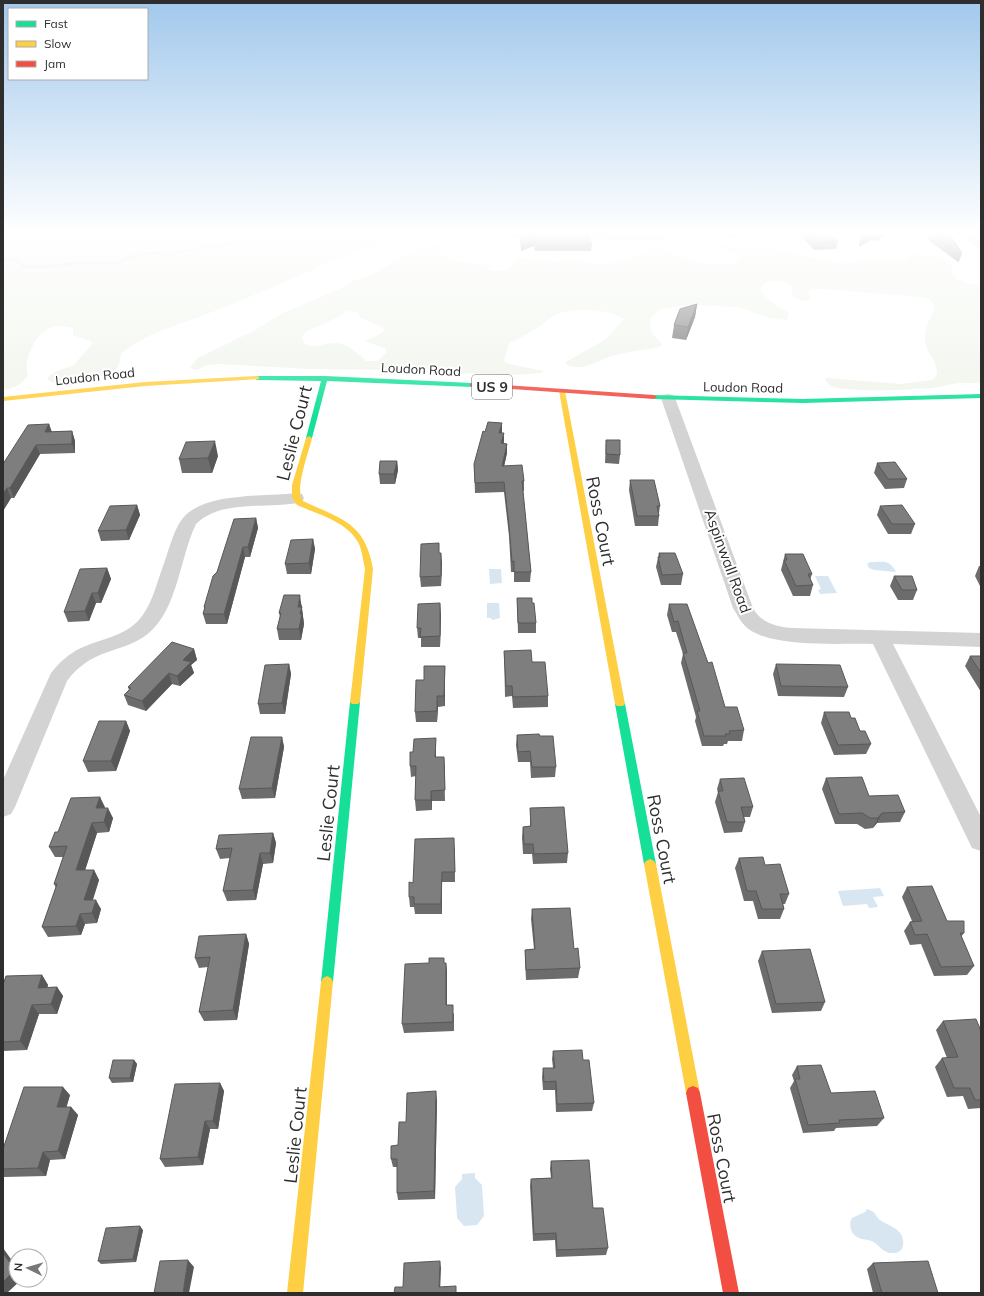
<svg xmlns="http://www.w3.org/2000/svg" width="984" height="1296" font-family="Mulish,sans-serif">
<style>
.green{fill:#f0f5ec;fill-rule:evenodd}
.water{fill:#d8e6f2}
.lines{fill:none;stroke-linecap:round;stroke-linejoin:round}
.stream{stroke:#d8e6f2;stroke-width:3}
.street{fill:#d3d3d3;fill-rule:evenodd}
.fast{fill:#16e098;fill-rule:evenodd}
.slow{fill:#ffcf43;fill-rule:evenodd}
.jam{fill:#f24e42;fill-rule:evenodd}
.wall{fill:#6c6c6c}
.shaded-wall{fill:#585858}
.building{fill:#7e7e7e;stroke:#585858}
.labels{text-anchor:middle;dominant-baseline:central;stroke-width:4;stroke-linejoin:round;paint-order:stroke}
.far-street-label{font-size:13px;fill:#2e2e2e;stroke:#fff}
.shield{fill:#fff;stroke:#6d6d6d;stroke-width:1}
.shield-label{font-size:14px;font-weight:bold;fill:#2e2e2e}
.street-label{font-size:15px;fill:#2e2e2e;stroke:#fff}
.near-street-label{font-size:18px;fill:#2e2e2e;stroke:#fff}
</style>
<rect width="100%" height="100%" fill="#fff"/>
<path class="green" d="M3 235H76L84 237 102 235H393C382 245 365 247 351 253 305 273 259 294 212 312 184 323 142 334 121 354 119 361 121 365 114 371 110 375 71 384 63 384 57 385 53 383 48 380V377L57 371 74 365 92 344 91 341 73 335V328C50 323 40 329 31 350 27 357 25 367 28 374 23 385 15 387 4 390Z
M435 243 443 245 439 251C448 263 475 263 490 265L488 269 489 270C502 272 512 270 517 258H520L554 262 571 260 605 264 630 259 644 254 654 247 660 246 674 255 704 263 732 264 739 260 740 257C732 251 720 251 715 244L717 243 736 248 751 246 785 251 820 260 843 263 875 259 904 260 909 258 912 252 942 258 950 261C952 265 951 271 953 274 958 283 973 284 981 284V383C974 384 966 382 960 383 952 383 946 386 939 387 920 390 846 393 831 386 828 384 827 382 825 379L828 378 900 384 933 380 937 374C936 359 932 360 927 348 920 331 931 321 935 306L929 299 920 297 825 289H812L808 292 810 299 805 301 797 299 792 294V286C781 279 773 279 762 285L761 291 770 301 789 313 787 320 769 318 739 307 691 305 665 308 658 311 651 317C649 336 653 333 662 344L660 347C645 350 630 351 616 355 599 359 585 372 567 365L566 362 606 339 624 319C607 309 579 307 560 313 550 316 543 325 534 330 526 335 517 339 509 343L504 361 509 364 544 371 541 373 513 375 390 370 310 369 219 364C215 365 208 364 205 366 199 369 196 372 190 367L198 358 253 331 281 314 337 290 351 282 371 275 406 255ZM347 311 358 312 360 318 382 327 384 330 382 333 365 341 386 349V353L378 361H366C358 353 348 344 336 343 325 342 314 350 304 343L302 337 307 331 334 319Z"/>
<path class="water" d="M870 562C883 562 890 559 896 572L874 570 869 568 867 564Z
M489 569H501L502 583 490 584Z
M815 576H828L837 593 820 594 818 590 821 589Z
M487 603H499L500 618 492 620 491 618H487Z
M880 888 884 896 873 897 878 907 869 908 867 904 843 906 838 891Z
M475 1173V1178L482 1185 484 1216 477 1225 464 1226 457 1218 455 1187 462 1179V1174Z
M867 1209C878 1213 873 1214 880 1220 890 1227 905 1229 903 1245 903 1249 899 1253 895 1253 881 1254 880 1244 871 1241 868 1239 863 1240 859 1238 851 1235 848 1225 852 1218L865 1212Z"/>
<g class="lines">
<path class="stream" d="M273 235H283
M3 259 17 260 20 264 27 267 55 266 76 263H117L136 255 156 253 174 255 184 251 260 240 263 239 265 235"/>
<path class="street" d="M494 235H665L667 237 662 240 499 238Z
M964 235H975L981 240V249L977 248Z
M668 394 673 395 675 398 753 608C761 623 777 627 793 628L981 633V647L893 644 981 817V851L972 848 873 644C841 643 777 648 750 630 742 625 738 616 733 608L661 398 663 395Z
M296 493 302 494 304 498 302 502C268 510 223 498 196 524 180 557 178 607 150 632 131 649 104 649 84 664 77 669 72 674 67 681L15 807 11 814 3 817V780L51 673C60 662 68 654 81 648 100 639 122 637 138 621 151 607 156 586 162 569 168 554 173 530 183 518 204 492 265 497 296 493Z"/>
<path class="fast" d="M325 376 472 383 475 385 472 387 327 381 312 438 309 440 306 438 321 381 257 380 254 378 257 376Z
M981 394V398L803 403 654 399 651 397 654 395 803 399Z
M355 699 358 700 360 702 333 982 331 986 327 988 323 986 321 982 350 702 352 700Z
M620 701 623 702 625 704 656 864 654 867 650 869 646 867 644 864 615 704 617 702Z"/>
<path class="slow" d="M257 376 259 377V379L145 386 3 401V397L145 382Z
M562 389 565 391 625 704 623 706H617L615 704 559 391Z
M309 436 312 438C309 452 294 490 303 501 341 519 365 522 373 569L360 702 358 704H352L350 702 365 569C363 560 362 550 358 542 346 521 317 514 297 505L292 498V485L306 438Z
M650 859 654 861 656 864 700 1093 698 1098 693 1100 688 1098 686 1093 644 864 646 861Z
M327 976 331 978 333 982 303 1293H287L321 982 323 978Z"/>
<path class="jam" d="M472 383 654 395 657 397 654 399 470 386V384Z
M693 1086 698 1088 700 1093 739 1293H723L686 1093 688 1088Z"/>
</g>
<path class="wall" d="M520 235 592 244 591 251H535L534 246 521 251Z
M717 235H734L732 237Z
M800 235H832L838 241 836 249 814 250Z
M860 235H884L883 237 875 241 871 240 859 247Z
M926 235H950L962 253 959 261 958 262 931 242Z
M697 304 695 317 686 340 672 338 674 325Z
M49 424 52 432 72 431 75 441V453L40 454 14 498H11L3 511V464Z
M502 433 503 443 507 444V453L504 466 524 481V491H523L531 572 530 582H514V572H511L509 536 504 492 475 493 474 464Z
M606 440 620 455 619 464 605 463Z
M218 456 212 473H182L179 459Z
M397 461 398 470 395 484H380L379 474Z
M877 463 907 479 904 488 885 489 874 473Z
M630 480 660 506 659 513V516L658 526H635L629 490Z
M137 505 140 515 129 540 101 541 98 531Z
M880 506 915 524 911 534H888L877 515Z
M256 518 258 528 250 557H245L227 624H206L203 614 204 610V607L217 572Z
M313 539 315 549 311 574H287L285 564Z
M440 553 442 563 441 586 421 587 420 577Z
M659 553 683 574 681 585H661L656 567Z
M785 554 812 574 810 580 813 585 810 596H793L781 570Z
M979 566H981V588L975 576Z
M107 568 111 579 101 603H96L89 621 68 622 64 612Z
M894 576 917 590 913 600H898L890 586Z
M517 598 532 603 536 623V633H518Z
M669 604 708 663 725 707 744 730 742 741H728L727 744H724L723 746H702L695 721 696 717 681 663 683 654 676 632H672L667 615Z
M302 605V608L304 624 301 640H279L277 629 280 617 279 613Z
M441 614 440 647H421V638H418L417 628Z
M194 649 197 660 191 665 194 673 180 686 172 684 146 711 128 705 124 695 129 690 128 687Z
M504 651 532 662 548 696V707L513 708 512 696 505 697Z
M970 656H981V692L965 666Z
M289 664 291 674 285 714H260L258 704Z
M776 664 848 687 844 697 778 696 773 674Z
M445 666V706L438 707 437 722H416L415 712 424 680Z
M824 712 851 718 860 731 871 744 866 754 834 755 821 723Z
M126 721 130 731 116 771 88 772 83 761Z
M517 735 540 736 556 767 555 777 531 778 530 762H518L516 745Z
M282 737 284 747 275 798 242 799 239 789Z
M436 748V757H444L445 801H432V810L416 811 415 800 416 776 411 777 410 766 413 752Z
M826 778 869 796 905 812 900 822 877 823 873 828 865 829 857 824H835L822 789Z
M720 779 753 807 750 817H744L745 822 742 832 724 833 715 802 718 792 717 789Z
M100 797 104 808 113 818 109 832 97 833 85 870H94L99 880 93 900 101 909 97 923 85 924 81 935 48 937 42 927 56 888 54 884 63 857H55L49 847 58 832Z
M530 808 568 853 567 863 533 864 532 854H523L522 837 523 827 530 826Z
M273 833 276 843 273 863 263 864 256 900 227 901 223 891 230 858 220 859 216 849Z
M455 848V882H442V914H415L414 907H410L409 897 413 883Z
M739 858 765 865 789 894 785 904H783L784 909 780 919H758L753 901H744L735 868Z
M907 887 947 921 964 933 961 937 974 966 967 975 934 976 921 944 910 945 904 931 910 922 912 921 902 897Z
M532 909 580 968 578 978 526 980 525 959V950L534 949 531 919Z
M246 934 249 944 237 1020 204 1021 199 1012 208 967 199 968 195 958Z
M762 951 825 1002 821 1011 772 1013 758 961Z
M444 958V963H446L447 972V1005L454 1014V1031L404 1033 402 1024 429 963Z
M42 975 48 985 47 988 57 987 63 996 57 1014H39L27 1050 3 1051V985Z
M943 1021 981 1031V1108L968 1109 963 1096 947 1097 935 1067 942 1058H947L936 1030Z
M553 1051 583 1060 594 1103 592 1111 556 1112 555 1090H543L542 1077 543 1068H553L552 1059Z
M134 1060 137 1064 133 1082 112 1083 109 1078Z
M797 1066 831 1093 884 1118 877 1126 836 1128 834 1131 803 1133 790 1088 794 1081 792 1075Z
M220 1083 224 1091 218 1129H210L203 1165 165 1167 160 1159Z
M70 1095 66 1107H71L78 1115 65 1159 50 1160 46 1176 4 1177 3 1176V1149Z
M437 1100 435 1199 398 1200 397 1193V1167H393L391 1159 398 1145 406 1122Z
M551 1161 593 1208 608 1248 606 1255 556 1257 555 1240 533 1241 530 1186 531 1179 551 1178 550 1169Z
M143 1230 136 1262 101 1264 98 1261Z
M873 1263 938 1293H873L867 1269Z"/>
<path class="shaded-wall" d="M869 235H872L871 240 859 247 861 239Z
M877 235H884L883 237 875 241Z
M534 238V246L521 251V244Z
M962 253 959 261 958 262 961 254Z
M697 304 695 317 686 340 688 327Z
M502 423V433H499Z
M49 424 52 434 45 432Z
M72 431 75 441V453L72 444Z
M504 433V442L501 453V443Z
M215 441 218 456 212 473 208 458Z
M507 444V453L502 476V466Z
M36 445 40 454 14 498 10 488Z
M397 461 398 470 395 484 394 474Z
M7 488 11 498 3 511V494Z
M137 505 140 515 129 540 126 530Z
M256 518 258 528 250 557 248 547Z
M313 539 315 549 311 574 309 563Z
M243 547 245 557 227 624 224 614Z
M441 553 442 563 441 586Z
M107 568 111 579 101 603 98 593Z
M92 593 96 603 89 621 85 611Z
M300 595 304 624 301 640 299 629 298 607Z
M440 603 441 614 440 647Z
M194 649 197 660 191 665 194 673 180 686 177 676 183 660Z
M289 664 291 674 285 714 282 703Z
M445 666V706L444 696Z
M169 673 172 684 146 711 142 701Z
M437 696 438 707 437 722Z
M126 721 130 731 116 771 111 761Z
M282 737 284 747 275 798 272 788Z
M436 738V767L435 757Z
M444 757 445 767V801V790Z
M431 791 432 801V810L431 800Z
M100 797 105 807 101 818 96 808Z
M108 808 113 818 109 832 104 822Z
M882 813 877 823 873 828 878 818Z
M92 823 97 833 82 880 76 870Z
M273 833 276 843 273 863 270 853Z
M260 853 263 864 256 900 253 890Z
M94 870 99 880 89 910 84 900Z
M442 872V914L441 904Z
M96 900 101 909 97 923 92 913Z
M80 914 85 924 81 935 76 926Z
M246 934 249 944 237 1020 233 1010Z
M446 963 447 972V1014L446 1005Z
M42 975 48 985 44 997 38 988Z
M57 987 63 996 57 1014 51 1004Z
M32 1005 39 1014 27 1050 20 1041Z
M134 1060 137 1064 133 1082 130 1078Z
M220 1083 224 1091 218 1129 213 1121Z
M63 1087 70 1095 64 1116 57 1107Z
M436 1091 437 1100 435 1199 434 1191Z
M71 1107 78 1115 65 1159 58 1151Z
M205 1121 210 1129 203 1165 198 1157Z
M43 1152 50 1160 46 1176 38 1168Z
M140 1226 143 1230 136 1262 133 1259Z
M3 1248 16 1266V1280H21L7 1293H3Z
M188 1260 194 1267 189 1293H183Z
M440 1261 441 1268 440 1293 439 1287Z"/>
<path class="building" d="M520 235H588L592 244 535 243 534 238 521 244Z
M809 235H832L838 241 816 242Z
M861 235H869L861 239Z
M934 235H950L962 253 961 254Z
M697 304 688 327 674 325 680 309Z
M488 422 502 423 499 433H504L501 443 507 444 502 466 522 465 524 481H522L531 572H514V561L512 562 509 526 504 482 475 483 474 464 483 431 485 432Z
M49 424 45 432 72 431V444L36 445 10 488H7L3 494V464L28 425Z
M606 440H620V455L606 454Z
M215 441 208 458 179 459 186 442Z
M380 461H397L394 474H379Z
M895 462 907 479H888L877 463Z
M630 480H654L660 506H657L659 516H637Z
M137 505 126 530 98 531 110 506Z
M902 505 915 524H892L880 506Z
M256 518 248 547H243L224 614H203L205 607H204L213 576 217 572 234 519Z
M313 539 309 563 285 564 291 540Z
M439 543V553H441V576L420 577 421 544Z
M659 553H675L683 574 662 575 658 557H660Z
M785 554H803L812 574H808L813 585 796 586 784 560H787Z
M107 568 98 593H92L85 611 64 612 80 569Z
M894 576H912L917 590H902Z
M284 595H300L298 607H302L300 614H302L299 629H277L281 613H279Z
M517 598H532V603H534L536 623H518Z
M440 603V636L420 637 421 628H417L418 604Z
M669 604H687L708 663 712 662 725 707H737L744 730 729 731 730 734H725L726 736H704L697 711H700L683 653H687L678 621 674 622Z
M172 642 194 649 183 660 191 662 177 676 169 673 142 701 124 695 131 688 128 687Z
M531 650 532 662H545L548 696 513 697 512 686H506L504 651Z
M970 656H981V673Z
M289 664 282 703 258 704 265 665Z
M776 664 840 665 848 687 781 686Z
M424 666H445L444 696H437V711L415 712 416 680H424Z
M824 712H849L851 718H855L860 731H865L871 744 838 745Z
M99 721H126L111 761H83Z
M539 734 540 736H553L556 767H532L530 751 518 752 517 735Z
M251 737H282L272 788 239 789Z
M436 738 435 757H444L445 790 431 791V800H415L416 766H410V752H413L414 739Z
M862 777 869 796 898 795 905 812 882 813 878 818H870L862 813 839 814 826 778Z
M744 778 753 807H741L745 822H727L718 791H723L720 779Z
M100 797 96 808H108L104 822 92 823 76 870H94L84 900H96L92 913 80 914 76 926 42 927 57 884H54L67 846 49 847 55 832H58L71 798Z
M564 807 568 853 534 854 533 844H524L523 827 531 826 530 808Z
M273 833 270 853H260L253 890 223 891 232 848 216 849 219 835Z
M454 838 455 872H442L441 904H414V897H409V882L413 883 415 839Z
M763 857 765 865 780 864 789 894H780L784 909H762L756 891H747L739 858Z
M932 886 947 921H964V933H960L974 966 941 967 927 934 915 935 910 922 922 921 907 887Z
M570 908 574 949 578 948 580 968 526 970 525 950 535 949 532 909Z
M246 934 233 1010 199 1012 210 957 195 958 199 936Z
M810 949 825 1002 776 1004 762 951Z
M429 958H444V963H446V1005H453V1022L402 1024 405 964 429 963Z
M42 975 38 988 57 987 51 1004 32 1005 20 1041 3 1042V985L6 976Z
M976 1019 981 1031V1100H975L970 1088H954L942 1058 958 1057 943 1021Z
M582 1050 583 1060H589L594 1103 557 1104 556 1081 544 1082 543 1068H555L553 1051Z
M113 1060H134L130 1078H109Z
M821 1065 831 1093 875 1091 884 1118 839 1120 840 1123 808 1125 795 1079H800L797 1066Z
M220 1083 213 1121H205L198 1157 160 1159 175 1084Z
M24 1087H63L57 1107H71L58 1151 43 1152 38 1168 3 1169V1149Z
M436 1091 434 1191 397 1193V1159H391V1146L398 1145 399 1122H406L407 1093Z
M589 1160 593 1208H603L608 1248 557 1250 556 1233 534 1234 531 1179 552 1178 551 1161Z
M140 1226 133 1259 98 1261 106 1228Z
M3 1253 15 1270 3 1282Z
M188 1260 183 1293H154L160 1261Z
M440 1261 439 1287 456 1286V1293H394L395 1287H403L404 1263Z
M928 1261 938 1293H882L873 1263Z"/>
<linearGradient id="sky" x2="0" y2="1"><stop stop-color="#a1c8ec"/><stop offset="0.56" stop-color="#fff"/><stop offset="1" stop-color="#fff" stop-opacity="0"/></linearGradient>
<rect width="984" height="416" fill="url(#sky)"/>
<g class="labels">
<g class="far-street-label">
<text transform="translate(421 369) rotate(3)">Loudon Road</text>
<text transform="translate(95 376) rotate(-6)">Loudon Road</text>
<text transform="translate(743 387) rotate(1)">Loudon Road</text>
</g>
<rect class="shield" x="472" y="375" width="40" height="24" rx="3"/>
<g class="shield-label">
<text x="492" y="387">US 9</text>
</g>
<g class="street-label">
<text transform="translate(728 561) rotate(70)">Aspinwall Road</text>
</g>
<g class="near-street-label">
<text transform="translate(294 433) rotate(-76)">Leslie Court</text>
<text transform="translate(601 521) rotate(79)">Ross Court</text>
<text transform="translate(328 813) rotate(-84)">Leslie Court</text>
<text transform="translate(662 839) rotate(79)">Ross Court</text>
<text transform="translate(295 1135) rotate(-84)">Leslie Court</text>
<text transform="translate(722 1158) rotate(79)">Ross Court</text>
</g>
</g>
<rect width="984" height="1296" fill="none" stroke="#2e2e2e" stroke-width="8"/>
<rect x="8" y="8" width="140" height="72" fill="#ffffff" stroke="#ababab"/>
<rect x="16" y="21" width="20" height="6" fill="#16e098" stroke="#ababab"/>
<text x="44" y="28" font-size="12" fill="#2e2e2e">Fast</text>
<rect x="16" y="41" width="20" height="6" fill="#ffcf43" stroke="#ababab"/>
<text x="44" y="48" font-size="12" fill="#2e2e2e">Slow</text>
<rect x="16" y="61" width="20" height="6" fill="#f24e42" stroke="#ababab"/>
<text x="44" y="68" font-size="12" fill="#2e2e2e">Jam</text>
<g transform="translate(28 1268) rotate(275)"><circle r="19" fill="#ffffff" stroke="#ababab"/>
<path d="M0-3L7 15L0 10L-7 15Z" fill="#777777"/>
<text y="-6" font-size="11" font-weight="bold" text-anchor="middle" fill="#2e2e2e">N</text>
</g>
</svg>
